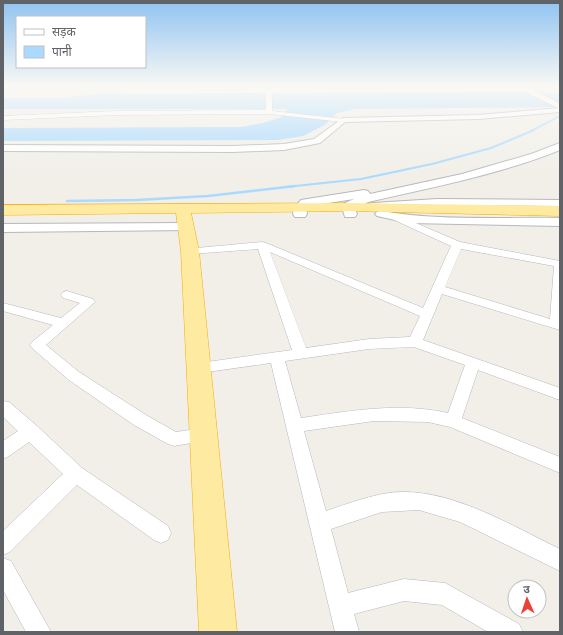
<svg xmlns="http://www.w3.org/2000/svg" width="563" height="635" font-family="Figtree,'Noto Sans Devanagari',sans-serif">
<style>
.water{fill:#aadaff}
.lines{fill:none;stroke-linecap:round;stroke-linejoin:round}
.stream-far2{stroke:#aadaff;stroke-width:1.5}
.stream-far1{stroke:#aadaff;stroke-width:2}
.stream{stroke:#aadaff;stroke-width:2.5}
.minor-casing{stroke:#b5b8bc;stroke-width:1}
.tertiary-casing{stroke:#b5b8bc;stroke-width:2}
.secondary-casing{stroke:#b6babf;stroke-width:2}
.trunk-casing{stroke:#f9ab00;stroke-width:1}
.minor{fill:#fff;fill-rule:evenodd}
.tertiary{fill:#fff;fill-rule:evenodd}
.secondary{fill:#fff;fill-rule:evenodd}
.trunk{fill:#feeaa1;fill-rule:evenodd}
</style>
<rect width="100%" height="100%" fill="#f1efe8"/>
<path class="water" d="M560 93V107L355 109 337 113 325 125 303 136 277 140 3 141V128L242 127 263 123 282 117 287 109H3V98H64L99 94Z"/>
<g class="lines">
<path class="stream-far2" d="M101 86 105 87 102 97
M531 131 560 116"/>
<path class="stream-far1" d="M286 187 361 179 432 164 491 148 534 130"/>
<path class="stream" d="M67 201 137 200 208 196 295 186"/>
<g class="minor-casing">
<path id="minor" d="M116 86H121L125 90 530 88 533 90 530 92 272 93V111L345 119V121L343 122 269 114 116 115 3 120V116L116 111 266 110V93L125 94 119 92Z
M542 86H548V89L545 91 537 89Z
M395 214 460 242 560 261V330L442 294 423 340 560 388V400L478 370 462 418 560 457V473L450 427 428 422 374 421 304 431 326 511C344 505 363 498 382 494 441 482 508 524 560 549V571L460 522 419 510 382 512 331 529 348 593 404 579 445 583 519 624 523 632H488L442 605 404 601 354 614 359 632H335L271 363 200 373 195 372 193 368 195 364 200 363 292 350 258 249 190 254 186 253 185 251 186 249 262 242 266 243 423 308 451 246 392 219 390 217 392 215ZM461 249 554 266 550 319 445 287ZM270 252 420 316 410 337 369 339 306 348ZM414 347 465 365 448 413C399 402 350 411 301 418L285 361 369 349Z
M67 291 93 299 95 302 46 345 79 372 146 415 176 432 203 428 209 430 212 435 209 440 174 446 168 444 134 425 69 380 32 348 30 345 32 342 53 325 3 311V303L61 318 80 303 63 298 61 295 63 292Z
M3 401 9 402 37 426 82 468 168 526 171 533 168 540 161 543 154 540 77 485 10 552 3 555V531L63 474 29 442 9 456 3 459V441L18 431 3 417Z
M3 558 11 561 51 632H26L3 590Z"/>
</g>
<g class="tertiary-casing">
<path id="tertiary" d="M560 108V112L478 119 345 122 320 143 284 150 233 152 3 151V145L233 146 284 144 314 139 343 118 478 115Z
M437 199 560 200V206L437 205 373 209 369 208 367 206 369 204 373 203Z
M381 211C440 221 501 217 560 218V226L409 223 377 216 375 214 377 212Z
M186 223 190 224 192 227 190 230 3 232V224Z"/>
</g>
<g class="secondary-casing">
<path id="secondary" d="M523 86H530L535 90 560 104V109L529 94Z
M560 143V150C498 175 433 187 368 202L355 209 357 214 355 217H345L342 207 343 204 354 199 309 206 306 209 307 214 305 217H295L293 214 294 208 301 200 364 190 368 191 370 194 462 174 531 154Z"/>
</g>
<g class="trunk-casing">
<path id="trunk" d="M348 203 560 206V216L348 211 191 213 199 251 237 632H199L181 251 176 213 3 215V205Z"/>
</g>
<use href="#minor" class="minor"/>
<use href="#tertiary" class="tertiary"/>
<use href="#secondary" class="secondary"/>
<use href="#trunk" class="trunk"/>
</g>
<linearGradient id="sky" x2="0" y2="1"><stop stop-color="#8fc3f1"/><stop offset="0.49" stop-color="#f9f8f5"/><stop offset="1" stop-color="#f9f8f5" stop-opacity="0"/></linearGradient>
<rect width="563" height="175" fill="url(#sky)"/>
<rect width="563" height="635" fill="none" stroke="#5f6368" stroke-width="8"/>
<rect x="16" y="16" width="130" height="52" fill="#ffffff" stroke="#bfc1c3"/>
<rect x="24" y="29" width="20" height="6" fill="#ffffff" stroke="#bfc1c3"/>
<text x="52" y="36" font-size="12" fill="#5f6368">सड़क</text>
<rect x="24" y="46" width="20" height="12" fill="#aadaff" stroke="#bfc1c3"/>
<text x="52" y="56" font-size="12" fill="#5f6368">पानी</text>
<g transform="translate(527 599) rotate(357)"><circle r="19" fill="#ffffff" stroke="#bfc1c3"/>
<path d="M0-3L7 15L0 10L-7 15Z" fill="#ea4335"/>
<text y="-6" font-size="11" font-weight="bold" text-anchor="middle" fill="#5f6368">उ</text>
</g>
</svg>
